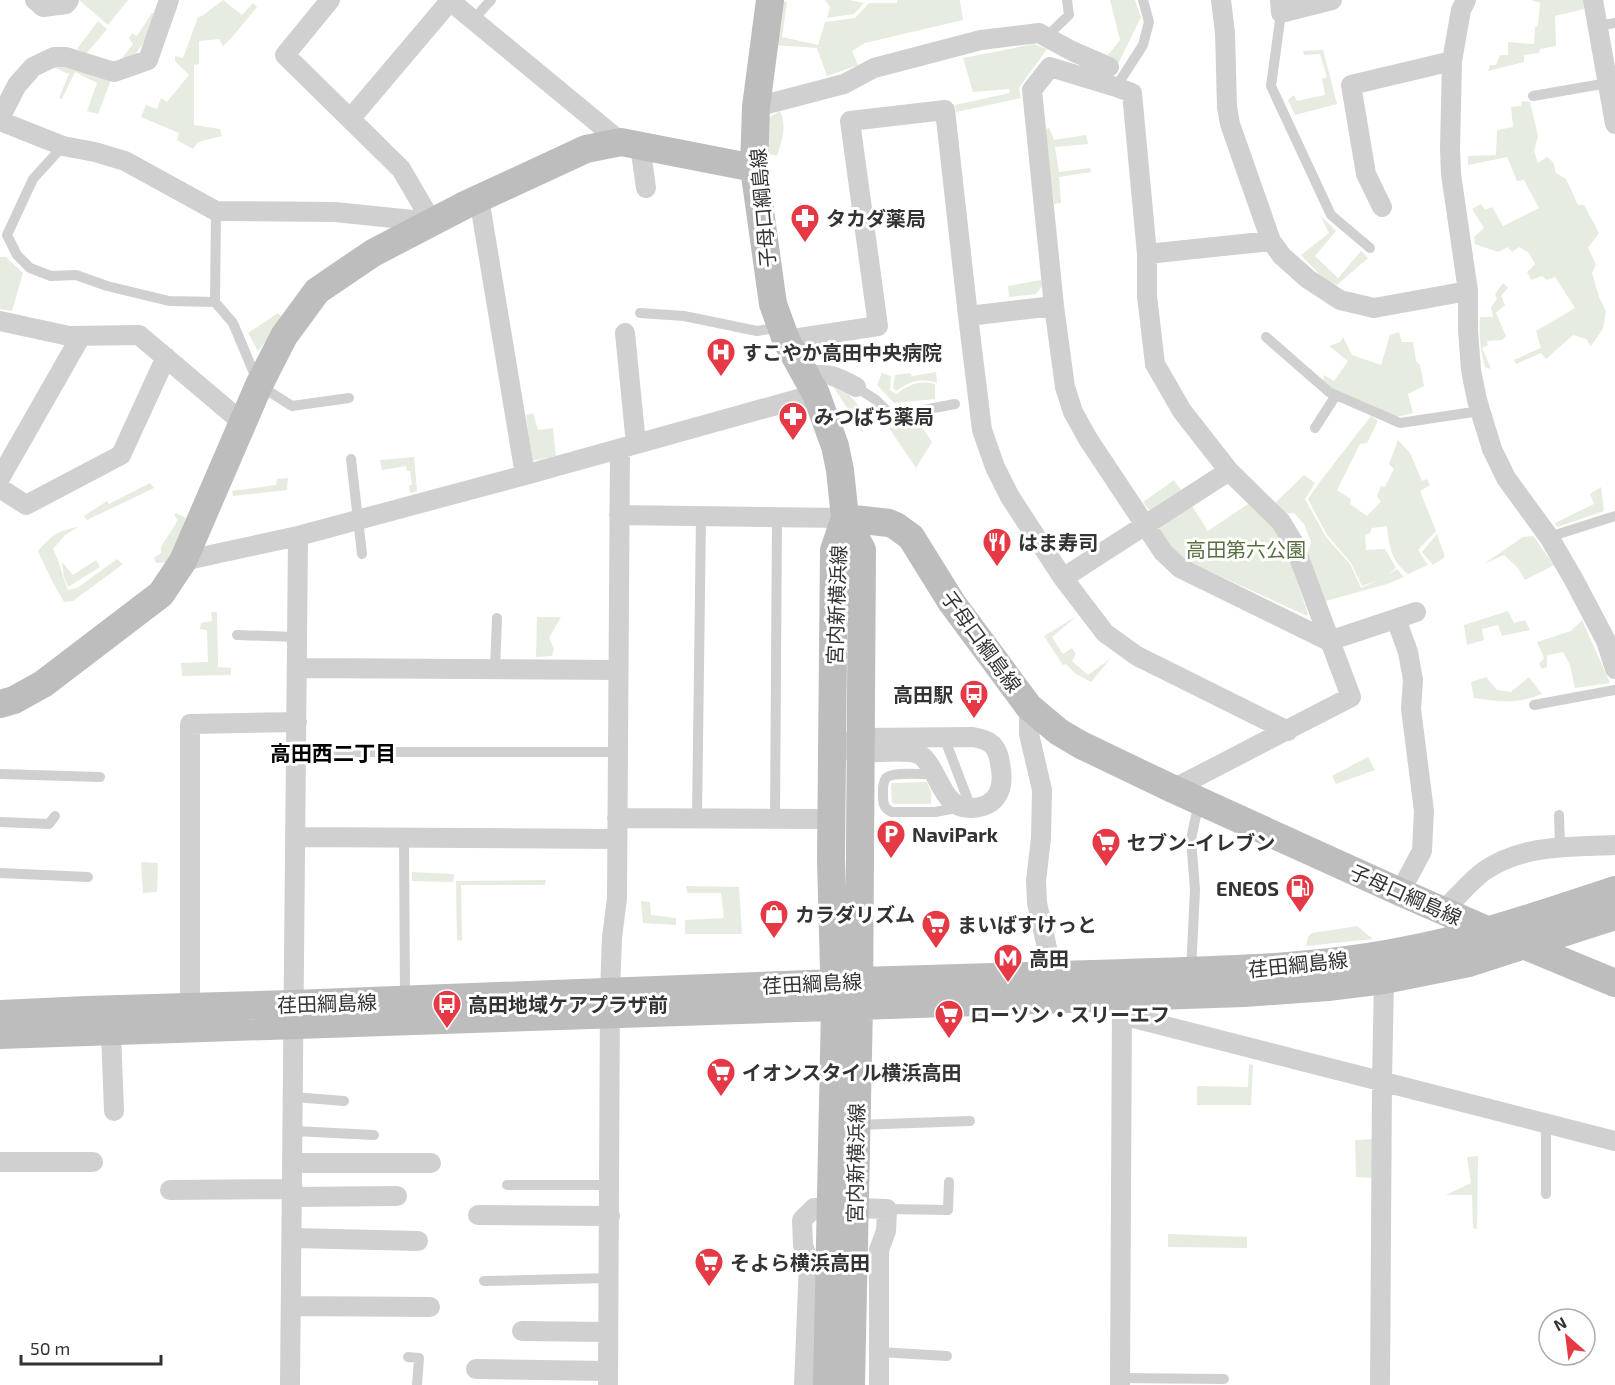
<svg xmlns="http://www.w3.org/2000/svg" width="1615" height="1385" font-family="'Exo 2','Noto Sans JP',sans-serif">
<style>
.green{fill:#e6ecdf}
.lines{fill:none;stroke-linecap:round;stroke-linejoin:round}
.lane{stroke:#d0d0d0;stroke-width:10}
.street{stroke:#d0d0d0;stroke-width:20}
.secondary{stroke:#bdbdbd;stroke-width:28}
.labels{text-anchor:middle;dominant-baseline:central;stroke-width:6;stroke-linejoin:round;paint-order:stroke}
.street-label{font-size:20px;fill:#333;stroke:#fff}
.poi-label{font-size:20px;font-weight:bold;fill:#333;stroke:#fff;text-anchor:start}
.park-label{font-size:20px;fill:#56703f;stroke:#fff}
.neighbourhood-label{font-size:21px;font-weight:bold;fill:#000;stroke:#fff}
</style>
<rect width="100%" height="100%" fill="#fff"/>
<path class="green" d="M79 0H128L108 25Z
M223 0 242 15 253 3 257 7 233 36 223 46 219 39 199 41V64L194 65V125L220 129 222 136 198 142 193 149 177 140 179 133 141 117 146 105 157 109 161 98 167 102 189 75 175 61V56L183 58 198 17 202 16Z
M825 0H849L864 3 854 14 827 18 830 7Z
M897 0H960L963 20 865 43 852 51 858 65 827 76 817 48 774 45 782 1 787 2 782 37 818 45 825 22 855 18 869 3H897Z
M1110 0H1135L1141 17 1118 64 1108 55 1120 40Z
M1531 0H1583L1584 9 1555 16 1556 46 1540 49 1539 53 1524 55V62L1488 71 1490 65H1496L1500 55H1508V42L1534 44 1535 27 1538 26 1540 3Z
M152 13H155L146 40 136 53 119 62 133 44 129 38 132 33 137 36Z
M98 21 107 29 86 54 77 49Z
M1034 44 1047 49 1019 88 1021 98 956 112 955 105 1010 93 1009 89 973 92 963 58Z
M1323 50 1337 104 1295 115 1288 100 1294 95 1297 101 1325 95 1322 79 1327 77 1320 54 1304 55 1303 51Z
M57 64 111 80 98 114 87 111 97 83 75 72 62 99 59 98 69 74 53 67Z
M1522 101 1530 102 1538 136 1534 151 1538 163 1547 157 1553 162 1556 173 1566 179 1578 205H1584L1599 233 1588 248 1596 264 1592 273 1599 297 1606 311 1603 329 1591 346 1586 339 1573 335 1546 359 1541 353 1516 364 1514 360 1541 348 1536 331 1575 308 1555 277 1547 280 1542 276 1531 280 1527 272 1535 264 1529 253 1519 247 1512 252 1508 247 1498 252 1475 244 1474 237 1484 228 1472 209 1481 204 1485 210 1492 207 1503 226 1539 208 1524 180 1517 181 1507 157 1468 165V156L1496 155 1497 130 1513 127 1511 107 1521 106Z
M780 111C787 127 782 140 777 156L766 153 767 119Z
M1049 128 1054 140 1086 135 1088 144 1055 147 1059 172 1090 168 1091 172 1059 177 1061 203 1054 204 1045 129Z
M1320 215 1336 231 1315 256 1338 278 1361 251 1368 258 1337 285 1327 282 1301 255 1329 233Z
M0 257H6L23 273 12 311 0 309Z
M1041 280 1043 285 1036 294 1009 297 1008 286Z
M1503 283 1508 288 1501 296 1505 305 1496 313 1506 336 1502 340 1487 341 1488 345 1482 348 1491 369 1485 367C1480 348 1479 336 1480 317H1493L1491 307 1497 299 1495 294Z
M278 313 283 319 258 351 248 333Z
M1399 332 1402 342H1413L1416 361 1420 365 1424 386 1408 394 1413 413 1397 417 1332 388 1323 382 1324 375 1334 381 1348 361 1329 346 1340 342 1343 337 1352 355 1381 365 1390 335Z
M936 372 937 383C919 378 911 381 896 391L893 388 895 375 910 373 912 376Z
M882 373 891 376 890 390 896 394C910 385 917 380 935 384V399L894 403 877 385Z
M836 381 861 408 863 433 831 383Z
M533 413 538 430 553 428 556 456 532 461 526 415Z
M1371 416 1378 421 1367 443 1360 444 1337 490 1351 499 1350 504 1367 516 1381 502 1377 496 1381 486 1385 487 1394 469 1389 464 1398 440 1410 453 1422 481 1427 479 1430 485 1420 491 1436 531 1418 550 1428 565 1408 574C1391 560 1389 547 1387 526L1372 528 1370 533 1365 535 1366 550 1385 549 1396 568 1388 575 1397 569 1404 577 1387 584 1326 601 1306 556 1311 542 1304 524 1294 513 1284 514 1275 503 1304 475 1315 483 1305 499 1326 537 1350 564 1361 588 1379 580 1362 586 1351 563 1327 535 1308 499 1322 479Z
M917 420 932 442 916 468 889 428Z
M414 457 417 491 410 493 409 486 412 484 410 471H407L406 466 382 470 380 460Z
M288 478 287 490 233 496 232 491 276 485 277 479Z
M1174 480 1182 491 1150 511 1143 502Z
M150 483 154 488 87 520 84 516 107 501 109 504Z
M1601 487 1604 511 1557 527 1555 523 1594 504 1590 494Z
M1189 501 1208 531 1251 502 1276 528 1283 541 1308 614 1307 616 1187 561 1170 546 1159 529 1161 520Z
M176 513 186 518 171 562 156 563 154 558 161 553V547L178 520 174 515Z
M78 527 65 535 53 549C60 562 62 576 68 590L77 588 117 559 123 564 73 601 64 602 50 577 38 551C52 535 57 531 78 527Z
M1437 534 1445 557 1433 565 1422 552Z
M1533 536 1554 565 1525 580 1518 568 1504 555 1484 564 1523 537Z
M96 560 100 567 68 587 64 577 62 562 73 575Z
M1508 611 1514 623 1525 620 1530 630 1502 636 1498 625 1482 629 1484 640 1467 645 1464 625Z
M211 612H217L218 667 231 668V675L182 676 181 663 208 662 207 630 200 629 201 623 212 621Z
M1077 616 1052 637 1063 654 1072 648 1076 654 1072 661 1088 675 1111 658 1091 682 1076 674 1066 664 1063 665 1044 636Z
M537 617H561L549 638 554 649 552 656 536 657Z
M1582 620 1610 683 1575 688 1570 665 1563 652 1547 655V667L1542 669 1539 664 1544 658 1537 642 1571 631Z
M1486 677 1497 690 1511 692 1529 677 1542 694C1518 704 1499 702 1474 698L1471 682Z
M1368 757 1375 770 1336 784 1332 776Z
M927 782 931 791V804H894L892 802 891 786 892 783Z
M141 862 158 863 157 892 143 893Z
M412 872 454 874 453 882 412 881Z
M546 880 545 885H461L462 941 457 940 456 881Z
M686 886 739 887 742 934H685V920L724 918 721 893H687Z
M641 901 650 902 651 915 676 918V925L643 923Z
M1357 926 1373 939 1306 946 1308 937 1312 933Z
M1249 1064 1253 1065 1251 1105H1197V1086L1248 1087Z
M1374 1139V1178L1356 1177 1355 1140Z
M1478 1156 1477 1229 1473 1228 1472 1195H1446L1471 1183 1467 1157Z
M1168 1234 1247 1237V1248L1168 1247Z"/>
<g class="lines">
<path class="lane" d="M1281 13 1271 86 1331 215 1370 248
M473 20 491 0
M1598 26 1615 23
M1046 37 1069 15 1067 0
M1116 87 1143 45 1149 22 1143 0
M1533 96 1608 83
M63 146 33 179 7 235 17 255 30 268 51 276 76 275 107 286 169 301 215 302 233 323 259 385 292 406 349 398
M215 302 216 211
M640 313 684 316 757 331 781 327
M1266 337 1329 392 1400 423 1480 411
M856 387 876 400 892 416 955 404
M1315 428 1336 395
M351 459 362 554
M1549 537 1615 516
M237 635 297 637
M495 669 497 618
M1534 705 1615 690
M944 737 971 808
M297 752H617
M0 774 100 777
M934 774C924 775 893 771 886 778 882 783 883 791 883 797 883 805 885 809 892 812H935L962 807
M1559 815 1560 847
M697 818 701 516
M775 818 777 517
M0 822 49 824 55 816
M404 838 405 1000
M0 873 88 877
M1191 971 1195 890 1191 839 1199 802
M294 1097 344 1101
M1546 1123V1194
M856 1125 970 1121
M294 1131 374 1135
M507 1185H610
M887 1209 948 1210 949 1182
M484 1281 610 1278
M879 1352 947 1356
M408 1357 419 1358 417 1385
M1120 1378 1224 1379"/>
<path class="street" d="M35 0 43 7 66 4 69 0
M330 0 285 55 401 169 432 222
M449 0 621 142
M1221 0 1225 33 1227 107 1230 124 1271 241 1282 256 1308 279 1340 300 1374 308 1468 291
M1280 0 1281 13 1332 0
M1466 0 1461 10 1452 61 1450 149 1451 174 1468 291V330L1471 370 1477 400 1492 449 1506 478 1549 537 1574 580 1606 641 1615 669
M1593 0 1615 124
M756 107 844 84 874 68 981 40 1039 33 1072 51 1109 67
M0 118 17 85 33 67 54 57H66L114 72 148 60 169 0
M351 118 450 1
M0 121 63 146 95 152 125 161 216 211 335 212 432 222
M640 145 646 188
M479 198 525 475
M1382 207 1366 174 1351 85 1452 61
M1147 254 1271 241
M968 316 1054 306
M0 321 69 336 139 335 243 423
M625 333 636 444
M786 340 878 326 850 121 945 110 968 316 982 430 995 467 1010 497 1063 578 1105 633 1137 656 1288 731
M807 375C832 374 834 375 856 387
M0 478 81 336
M0 488 26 505 121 455 166 357
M619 515 845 518
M183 561 298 536 525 475 816 394
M1063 578 1229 471
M1396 619 1408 652 1413 680 1411 709 1424 811 1422 851 1400 892
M297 668 618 670
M1029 707V734L1042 790 1041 838 1036 881 1037 903 1053 975
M972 737C978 738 985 739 990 743 996 747 999 756 1000 763 1005 787 999 807 971 808 942 809 940 773 923 757 912 747 875 754 860 752 851 751 841 748 833 747L861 738Z
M1173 789 1351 697 1293 542 1281 522 1229 471 1182 411 1155 364 1147 296V254L1132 93 1116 87 1050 67 1032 90 1054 306 1065 387 1073 412 1088 439 1163 552 1180 568 1329 641 1416 612
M617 818 832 819
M297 837 617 839
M1443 910C1457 898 1469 882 1484 871 1523 844 1570 847 1615 845
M190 1008V724L297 722
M1122 1015 1615 1141
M111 1032 114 1111
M0 1162H93
M294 1163H431
M170 1190 293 1189
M293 1197 397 1196
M854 1208 887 1209 886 1231 879 1250V1385
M478 1215 610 1216
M293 1238 418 1241
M292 1306 430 1307
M522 1331 608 1332
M476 1369 608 1371
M290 1385 298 536
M608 1385 610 991 612 938 617 898 620 449
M804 1385 809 1263 803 1245 802 1220 814 1208 831 1207
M1120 1385 1122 1005
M1380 1385 1382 1081 1384 980"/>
<path class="secondary" d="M770 0 756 107 754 168 773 304 786 340 816 394 835 446 840 470 845 518 834 550 831 859 835 1007 827 1385
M845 518 889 523 896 526 911 537 952 603 1029 707 1059 732 1081 745 1173 789 1400 892 1487 930 1615 983
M845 518 862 550 859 1006 851 1385
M0 704 14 700 43 684 161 594 183 561 259 385 284 336 317 291 373 253 467 204 586 149 621 142 754 168
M0 1014 86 1010 293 1004 835 983 859 981C948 978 1037 975 1126 973 1218 970 1311 969 1402 951 1474 938 1545 913 1615 890
M0 1035 1244 993 1328 987 1384 980 1469 963 1615 916"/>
</g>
<defs>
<g id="pharmacy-pin" transform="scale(1.5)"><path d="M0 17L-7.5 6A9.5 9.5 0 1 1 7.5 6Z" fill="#e63946" stroke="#fff"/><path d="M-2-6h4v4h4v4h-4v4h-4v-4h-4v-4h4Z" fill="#fff"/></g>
<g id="hospital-pin" transform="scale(1.5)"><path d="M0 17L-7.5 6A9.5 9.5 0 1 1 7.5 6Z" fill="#e63946" stroke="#fff"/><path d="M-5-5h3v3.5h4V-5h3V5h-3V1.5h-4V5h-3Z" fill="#fff"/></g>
<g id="restaurant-pin" transform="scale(1.5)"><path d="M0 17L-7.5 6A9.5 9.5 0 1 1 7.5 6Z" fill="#e63946" stroke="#fff"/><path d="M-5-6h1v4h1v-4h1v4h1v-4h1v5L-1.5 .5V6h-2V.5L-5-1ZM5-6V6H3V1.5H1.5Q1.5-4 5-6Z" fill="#fff"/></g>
<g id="bus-pin" transform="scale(1.5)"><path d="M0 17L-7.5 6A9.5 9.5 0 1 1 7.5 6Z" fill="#e63946" stroke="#fff"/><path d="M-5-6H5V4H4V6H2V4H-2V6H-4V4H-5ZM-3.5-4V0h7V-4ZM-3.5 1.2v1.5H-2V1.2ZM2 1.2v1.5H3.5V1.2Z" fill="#fff"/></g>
<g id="parking-pin" transform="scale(1.5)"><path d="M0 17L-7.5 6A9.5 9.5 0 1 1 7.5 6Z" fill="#e63946" stroke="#fff"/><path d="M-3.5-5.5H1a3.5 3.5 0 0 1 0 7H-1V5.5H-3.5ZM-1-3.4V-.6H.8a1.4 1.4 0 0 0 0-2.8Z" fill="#fff"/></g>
<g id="supermarket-pin" transform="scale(1.5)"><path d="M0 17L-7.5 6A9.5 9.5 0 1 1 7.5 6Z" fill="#e63946" stroke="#fff"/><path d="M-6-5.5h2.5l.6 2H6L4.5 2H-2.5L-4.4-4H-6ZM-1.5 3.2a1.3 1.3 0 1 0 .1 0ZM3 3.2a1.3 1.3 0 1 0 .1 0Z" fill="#fff"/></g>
<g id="fuel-pin" transform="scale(1.5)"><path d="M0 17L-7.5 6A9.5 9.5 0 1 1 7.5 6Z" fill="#e63946" stroke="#fff"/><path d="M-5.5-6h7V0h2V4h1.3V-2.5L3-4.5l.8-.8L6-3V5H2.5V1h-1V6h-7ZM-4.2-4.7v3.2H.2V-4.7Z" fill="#fff"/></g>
<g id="shop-pin" transform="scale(1.5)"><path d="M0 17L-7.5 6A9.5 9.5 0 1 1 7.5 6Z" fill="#e63946" stroke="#fff"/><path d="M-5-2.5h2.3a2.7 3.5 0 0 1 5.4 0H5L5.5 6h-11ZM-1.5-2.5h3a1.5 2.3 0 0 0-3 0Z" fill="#fff"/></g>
<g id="metro-pin" transform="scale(1.5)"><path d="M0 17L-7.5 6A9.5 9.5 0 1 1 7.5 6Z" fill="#e63946" stroke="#fff"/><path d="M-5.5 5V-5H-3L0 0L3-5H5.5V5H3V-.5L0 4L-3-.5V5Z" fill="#fff"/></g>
</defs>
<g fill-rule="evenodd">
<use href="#pharmacy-pin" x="805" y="218"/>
<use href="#hospital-pin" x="721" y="352"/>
<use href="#pharmacy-pin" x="793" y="416"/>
<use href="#restaurant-pin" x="997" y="542"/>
<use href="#bus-pin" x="974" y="694"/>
<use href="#parking-pin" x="891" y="834"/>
<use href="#supermarket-pin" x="1106" y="842"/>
<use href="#fuel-pin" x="1300" y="888"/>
<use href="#shop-pin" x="774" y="914"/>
<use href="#supermarket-pin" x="936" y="924"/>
<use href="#metro-pin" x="1008" y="958"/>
<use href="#bus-pin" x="447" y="1004"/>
<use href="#supermarket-pin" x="949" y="1014"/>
<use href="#supermarket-pin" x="721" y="1072"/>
<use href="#supermarket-pin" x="709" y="1262"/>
</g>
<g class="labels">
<g class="street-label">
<text transform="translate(762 208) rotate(-95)">子母口綱島線</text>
<text transform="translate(836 605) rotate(-88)">宮内新横浜線</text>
<text transform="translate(982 641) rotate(54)">子母口綱島線</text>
<text transform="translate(1406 894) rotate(24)">子母口綱島線</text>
<text transform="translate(1298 964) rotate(-6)">荏田綱島線</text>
<text transform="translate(812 983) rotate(-3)">荏田綱島線</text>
<text transform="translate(327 1003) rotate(-2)">荏田綱島線</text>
<text transform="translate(855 1163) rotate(-89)">宮内新横浜線</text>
</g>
<g class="poi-label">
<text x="826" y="218">タカダ薬局</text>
<text x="742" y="352">すこやか高田中央病院</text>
<text x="814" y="416">みつばち薬局</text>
<text x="1018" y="542">はま寿司</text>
<text x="953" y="694" text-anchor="end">高田駅</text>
<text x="912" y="834">NaviPark</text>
<text x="1127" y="842">セブン-イレブン</text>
<text x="1279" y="888" text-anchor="end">ENEOS</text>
<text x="795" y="914">カラダリズム</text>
<text x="957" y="924">まいばすけっと</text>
<text x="1029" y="958">高田</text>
<text x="468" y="1004">高田地域ケアプラザ前</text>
<text x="970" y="1014">ローソン・スリーエフ</text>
<text x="742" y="1072">イオンスタイル横浜高田</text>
<text x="730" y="1262">そよら横浜高田</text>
</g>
<g class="park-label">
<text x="1246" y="549">高田第六公園</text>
</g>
<g class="neighbourhood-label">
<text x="333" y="752">高田西二丁目</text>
</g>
</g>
<g transform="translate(1567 1337) rotate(332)"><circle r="28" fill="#ffffff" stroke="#adadad" stroke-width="1.5"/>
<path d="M0-4.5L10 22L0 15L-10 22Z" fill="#e63946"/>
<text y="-9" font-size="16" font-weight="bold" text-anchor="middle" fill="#333333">N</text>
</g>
<path d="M21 1355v9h140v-9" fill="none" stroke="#333333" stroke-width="3"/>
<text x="30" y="1355" font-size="18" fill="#333333" stroke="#ffffff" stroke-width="4.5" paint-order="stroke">50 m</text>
</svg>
